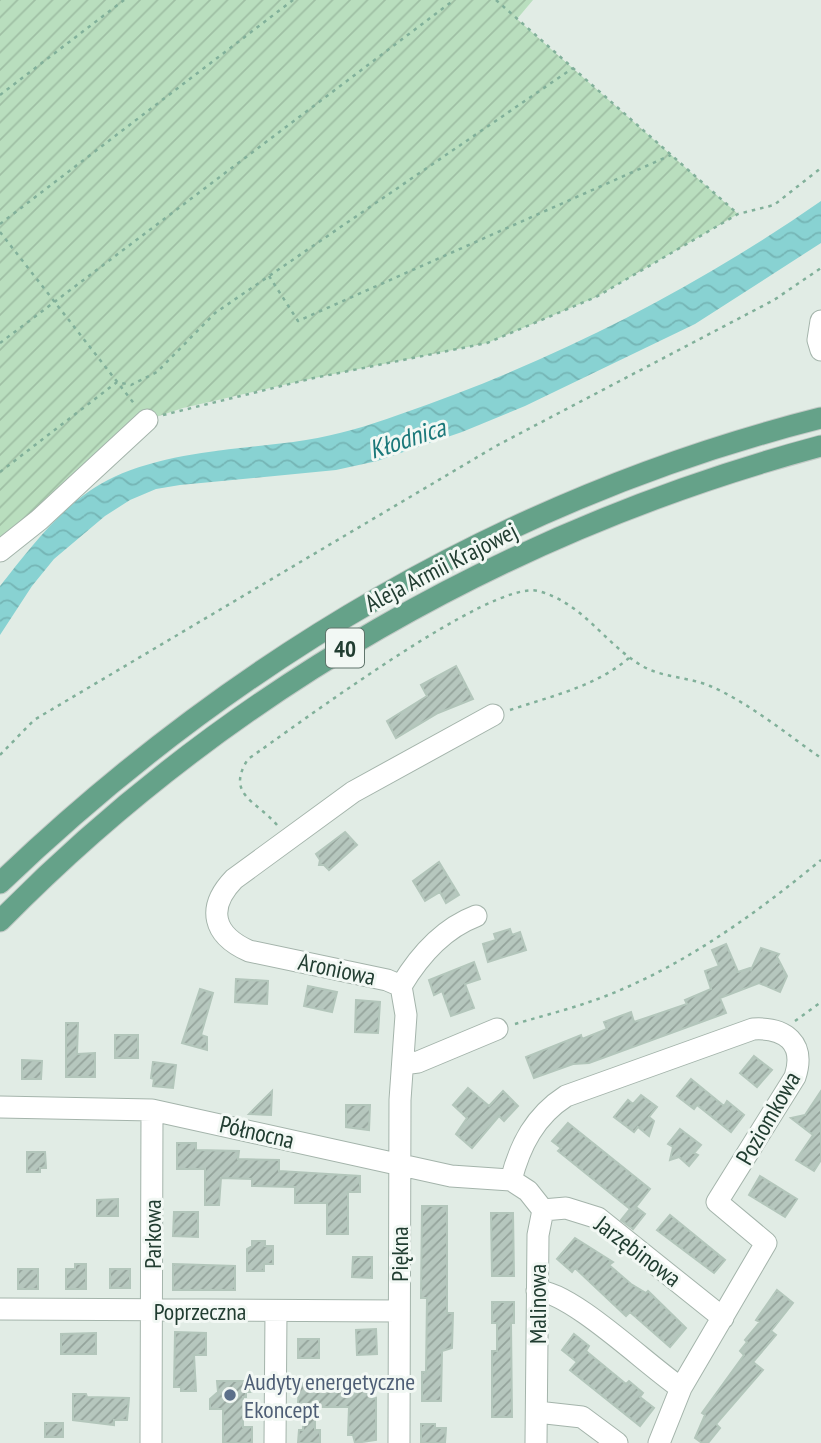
<svg xmlns="http://www.w3.org/2000/svg" width="821" height="1443" font-family="'PT Sans Narrow',sans-serif">
<style>
.garden{fill:url(#garden-furrows)}
.water{fill:url(#water-waves)}
.building{fill:url(#building-hatch);stroke:#b3c6bb;stroke-width:2}
.lines{fill:none;stroke-linecap:round;stroke-linejoin:round}
.minor-casing{stroke:#a4b4ab;stroke-width:23}
.major-casing{stroke:#c1c9c5;stroke-width:23}
.path{stroke:#81b09a;stroke-width:2.5;stroke-dasharray:3.5 5;stroke-linecap:butt}
.minor{stroke:#fff;stroke-width:21}
.major{stroke:#65a289;stroke-width:21}
.service-dot{fill:#5c6f8a;stroke:#f2f8f4;stroke-width:2.5}
.labels{text-anchor:middle;dominant-baseline:central;stroke-width:6;stroke-linejoin:round;paint-order:stroke}
.shield{fill:#f2f8f4;stroke:#60756c;stroke-width:2}
.shield-label{font-size:23px;font-weight:bold;fill:#213d31}
.street-label{font-size:24px;fill:#213d31;stroke:#f2f8f4}
.service-label{font-size:24px;fill:#4e5e75;stroke:#f2f8f4;text-anchor:start}
.water-label{font-size:26px;font-style:italic;fill:#1a787a;stroke:#f2f8f4}
</style>
<defs>
<pattern id="garden-furrows" width="10" height="10" patternUnits="userSpaceOnUse" patternTransform="scale(1.75)"><rect width="10" height="10" fill="#b9debe"/><path d="M-1 1l2-2M0 10L10 0M9 11l2-2" fill="none" stroke="#9fbfa4"/></pattern>
<pattern id="water-waves" width="16" height="10" patternUnits="userSpaceOnUse" patternTransform="scale(1.75)"><rect width="16" height="10" fill="#88d2d2"/><path d="M0 5q4-4 8 0t8 0" fill="none" stroke="#75b5b5"/></pattern>
<pattern id="building-hatch" width="6" height="6" patternUnits="userSpaceOnUse" patternTransform="scale(1.75)"><rect width="6" height="6" fill="#b6c7be"/><path d="M-1 1l2-2M0 6l6-6M5 7l2-2" fill="none" stroke="#94a39b"/></pattern>
</defs>
<rect width="100%" height="100%" fill="#e1ece5"/>
<path class="garden" d="M0 0H533L517 19 738 214 596 297 487 343 314 378 183 408 147 420 0 551Z"/>
<path class="water" d="M821 201V243L695 324 525 406 462 432 377 461 336 470 180 485 156 489 130 500 105 516 54 559 32 586 0 635V586C32 546 66 499 114 477 174 450 242 450 306 440 337 435 368 426 398 415 549 363 690 292 821 201Z"/>
<path class="building" d="M456 666 473 699 438 713 396 738 387 721 427 696 421 685Z
M345 832 357 845 329 870 324 865H319L320 860 316 854Z
M439 862 459 895 446 903 440 892 425 901 413 881Z
M510 929 512 935 520 932 526 950 488 962 483 944 496 940 494 934Z
M726 944 738 972 750 968 751 970 761 948 779 954 777 957 787 976 780 992 759 983 720 998 726 1013 589 1063 573 1064 534 1078 526 1057 581 1035 582 1039 607 1029 604 1022 631 1012 634 1022 687 1004 685 1000 711 989 705 971 719 966 712 950Z
M474 962 480 979 465 984 474 1008 451 1016 442 991 434 995 429 980Z
M236 979 268 981 267 1004 235 1002Z
M308 986 337 992 332 1012 304 1006Z
M200 989 213 993 201 1035 207 1037V1050L182 1043Z
M356 1000 380 1002 378 1033 355 1032Z
M66 1023H78L77 1054 95 1053V1077H66Z
M115 1035H138V1058H115Z
M754 1056 772 1070 757 1087 740 1073Z
M22 1060 42 1061 41 1079H22Z
M153 1062 176 1065 173 1088 153 1086 154 1079 151 1078Z
M691 1079 724 1106 727 1101 744 1115 731 1132 697 1105 694 1109 677 1096Z
M468 1088 489 1106 503 1091 518 1106 504 1121 499 1116 472 1148 456 1134 467 1118 453 1105Z
M272 1091 271 1115 249 1114Z
M821 1091V1160L814 1171 796 1160 813 1135 791 1118 805 1115Z
M641 1095 657 1107 649 1117 654 1121 649 1136 638 1127 634 1132 614 1117 628 1100 633 1104Z
M346 1105H370L369 1130 346 1127Z
M568 1123 650 1189 636 1207 645 1214 633 1229 621 1220 630 1209 558 1151 561 1148 552 1141Z
M680 1129 701 1145 694 1153 698 1155 689 1166 679 1157 670 1160 673 1147 668 1144Z
M177 1143H196V1150L239 1151 238 1159 279 1160V1171L360 1176V1192H348V1234H327V1203H295V1187L252 1186V1179L221 1178 219 1205H205V1169H177Z
M27 1152H45L46 1168H40V1172H27Z
M760 1176 797 1199 785 1217 749 1195Z
M118 1199V1216H97V1200Z
M422 1206H447V1313H453L452 1348 442 1351 441 1401H422V1372H426L427 1298H421Z
M174 1212H198V1237L173 1236Z
M491 1213H513L514 1276H492Z
M670 1215 725 1260 714 1273 657 1230Z
M575 1238 613 1262 609 1265 631 1284 646 1293 648 1291 686 1328 670 1347 630 1312 626 1316 575 1268 572 1272 557 1259Z
M252 1241H265V1246H273V1264H264V1271H247V1249L252 1246Z
M353 1257H372V1278L352 1277Z
M75 1264H86V1289H66V1269H75Z
M173 1264 235 1266V1290H173Z
M18 1269H38V1289H18Z
M110 1269H130V1288H110Z
M777 1290 793 1303 771 1331 776 1335 753 1362 763 1370 716 1424 720 1428 708 1443H702L695 1438 705 1415 702 1413 744 1355 740 1351 747 1342 745 1340 760 1322 756 1320Z
M492 1302H514V1323H511L512 1417H492V1351H497V1323H492Z
M376 1329 377 1354 357 1355 356 1330Z
M175 1332 206 1333V1355H194L196 1391H181V1387H174Z
M96 1333V1354H61V1334Z
M574 1334 589 1346 586 1351 626 1384 629 1381 643 1393 640 1397 654 1408 640 1426 570 1370 577 1362 562 1350Z
M298 1339H319V1358H298Z
M217 1381H252V1392H246V1397H243V1427H252V1443H223V1409H210V1399L218 1392Z
M373 1382V1399L376 1398V1440L355 1443 353 1435H348L349 1407H315V1430H320V1443H298L299 1430H303L304 1404H298L299 1383Z
M73 1394H86L87 1397 129 1398 127 1420H114V1425L73 1420Z
M45 1423H63V1437H45Z
M421 1424H435V1428H446L445 1443H421Z"/>
<g class="lines">
<g class="minor-casing">
<path id="minor" d="M821 321 818 340 821 350
M0 551 39 520 147 420
M401 986C419 956 442 929 476 916
M403 1064 418 1062 497 1029
M0 1107 152 1110 451 1176 511 1180
M511 1180C520 1145 535 1116 566 1096L753 1029C785 1027 806 1043 795 1077L717 1202 766 1243 681 1388 659 1443
M511 1180 528 1191 543 1210 538 1235 536 1443
M543 1210 566 1208 598 1218 723 1318
M537 1291C571 1291 649 1367 681 1388
M0 1309 399 1311
M537 1412 582 1417 617 1443
M151 1443 152 1110
M275 1443 276 1311
M399 1443 400 1100 406 1015 401 986 387 980 249 951C213 935 206 908 234 879L353 792 493 715"/>
</g>
<g class="major-casing">
<path id="major" d="M0 883C230 662 510 496 821 418
M0 921C225 692 511 529 821 446"/>
</g>
<path class="path" d="M496 0 738 214
M0 95 124 0
M0 224 293 0
M0 232 136 406
M269 276 298 321 671 155
M0 343 454 0
M163 415 314 378 487 343 596 297 738 214 774 205 821 168
M0 472 117 382 131 385 157 372 215 313 573 68
M510 710C551 696 595 687 629 658
M0 755 34 720 496 446 774 300 821 268
M277 825C257 801 225 795 248 759 295 727 491 579 538 591 584 603 605 645 644 667 665 678 689 677 710 686 748 702 788 735 821 758
M795 1021 821 1002
M515 1024C549 1014 586 1005 618 991 692 960 759 911 821 860"/>
<use href="#minor" class="minor"/>
<use href="#major" class="major"/>
</g>
<circle class="service-dot" cx="230" cy="1395" r="7"/>
<g class="labels">
<rect class="shield" x="326" y="628.5" width="38" height="39" rx="5"/>
<g class="shield-label">
<text x="345" y="648">40</text>
</g>
<g class="street-label">
<text transform="translate(441 567) rotate(-27)">Aleja Armii Krajowej</text>
<text transform="translate(337 969) rotate(12)">Aroniowa</text>
<text transform="translate(768 1118) rotate(-60)">Poziomkowa</text>
<text transform="translate(257 1132) rotate(13)">Północna</text>
<text transform="translate(152 1234) rotate(-90)">Parkowa</text>
<text transform="translate(638 1251) rotate(37)">Jarzębinowa</text>
<text transform="translate(399 1254) rotate(-90)">Piękna</text>
<text transform="translate(537 1304) rotate(-90)">Malinowa</text>
<text x="200" y="1311">Poprzeczna</text>
</g>
<g class="service-label">
<text x="244" y="1381">Audyty energetyczne<tspan x="244" dy="28">Ekoncept</tspan></text>
</g>
<g class="water-label">
<text transform="translate(407 438) rotate(-18)">Kłodnica</text>
</g>
</g>
</svg>
